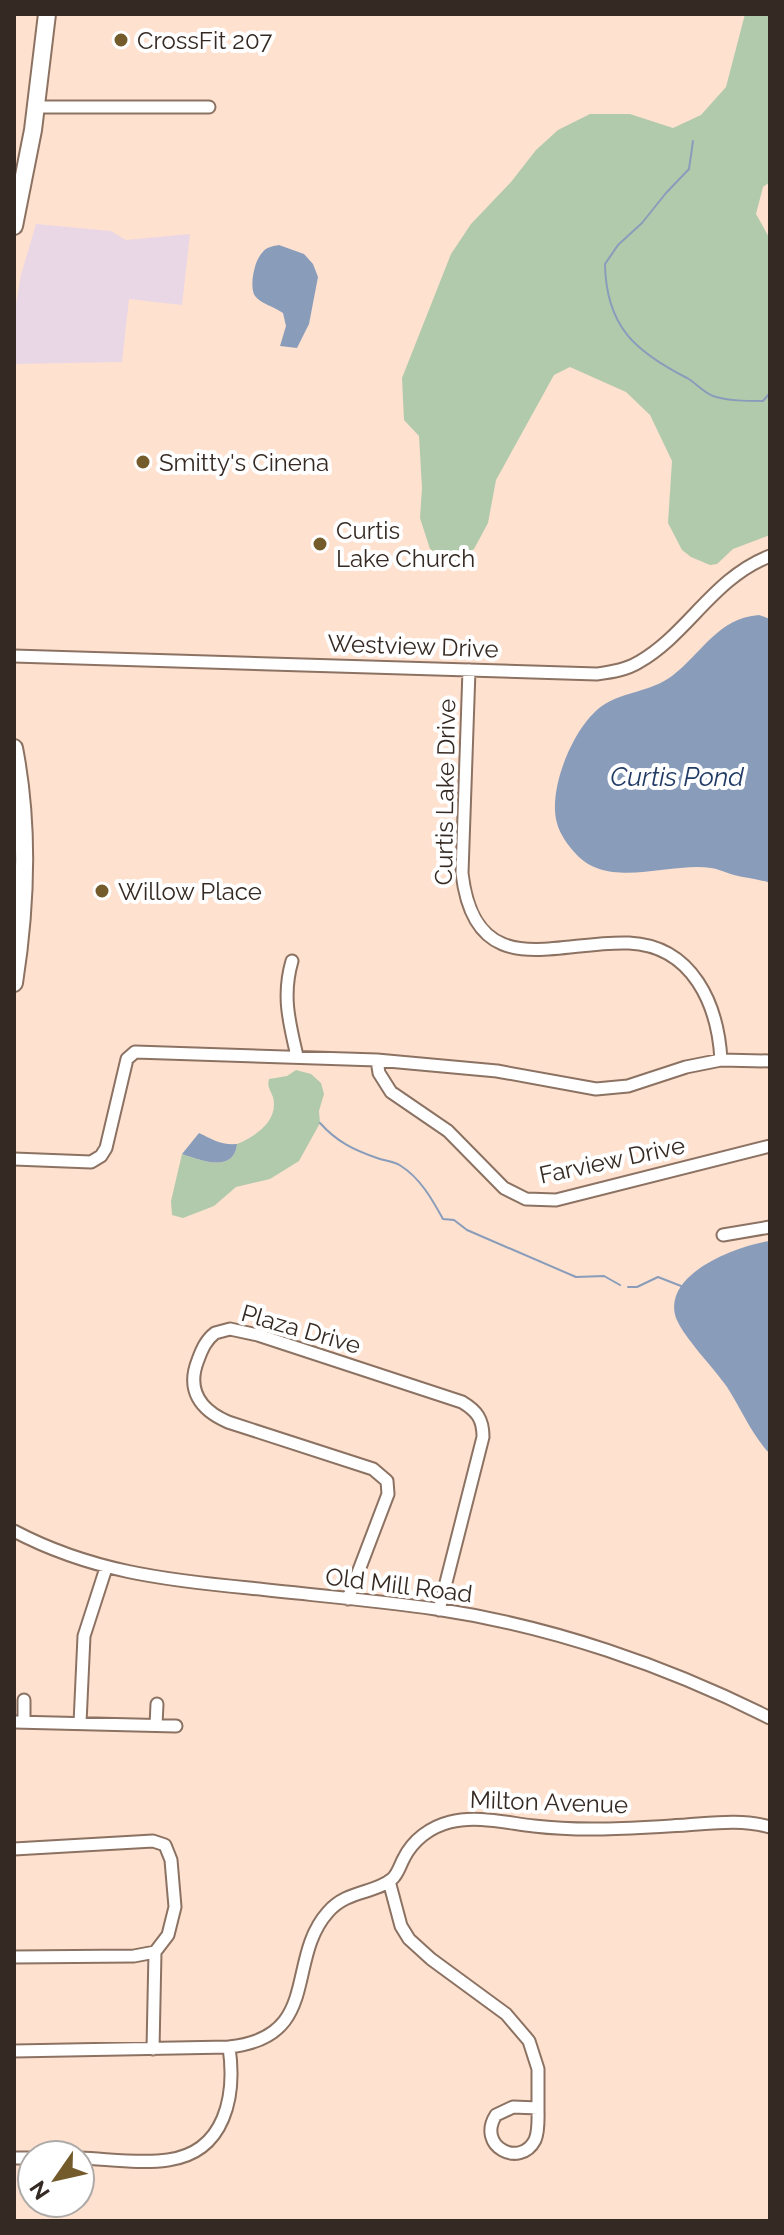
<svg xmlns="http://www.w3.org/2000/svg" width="784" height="2235" font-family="Raleway,sans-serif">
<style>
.commercial{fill:#ead7e6}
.green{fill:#b1caac}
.water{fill:#899dbb}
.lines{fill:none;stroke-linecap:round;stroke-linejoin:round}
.stream{stroke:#899dbb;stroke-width:2}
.minor-casing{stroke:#8c7262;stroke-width:15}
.highway-casing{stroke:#8c7262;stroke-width:20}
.minor{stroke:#fff;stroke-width:11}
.highway{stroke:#fff;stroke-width:16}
.poi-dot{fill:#745b2c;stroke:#fff;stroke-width:3}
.labels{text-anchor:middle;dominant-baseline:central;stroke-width:8;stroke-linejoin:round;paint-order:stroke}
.poi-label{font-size:24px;fill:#352a23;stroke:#fff;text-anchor:start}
.street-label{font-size:24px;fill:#352a23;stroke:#fff}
.water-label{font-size:26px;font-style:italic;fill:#213b65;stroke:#fff}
</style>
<rect width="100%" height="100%" fill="#fee1cf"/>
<path class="commercial" d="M36 224 111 231 126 240 190 234 182 305 129 299 122 362 14 364V315L21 275Z"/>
<path class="green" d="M745 14H770V182L763 187 756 214 770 239V535L733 549 717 564 710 565 691 557 682 550 668 523 672 461 650 415 626 392 570 367 554 375 496 480 488 523 474 549 454 562 430 549 420 518 422 488 419 436 404 420 402 378 451 254 471 224 511 182 536 150 558 130 590 114H630L673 128 701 115 726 87Z
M296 1070 311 1074 321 1083 324 1094 319 1111 320 1123 299 1161 270 1179 236 1187 214 1206 183 1218 172 1215 171 1201 182 1154C202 1161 234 1173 237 1144 256 1136 279 1121 273 1097 270 1089 267 1087 269 1079L287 1076Z"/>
<path class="water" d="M279 245 304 254 313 264 318 277 309 324 297 348 280 346 286 326 283 313C275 307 261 304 255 296 249 287 254 261 262 253 266 247 273 246 279 245Z
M759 615 770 619V883C759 879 746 878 734 875 727 873 719 869 711 868 670 862 609 890 576 854 569 847 559 833 557 823 547 789 575 722 605 704 626 691 650 692 672 676 702 653 718 618 759 615Z
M199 1133C214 1140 220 1145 237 1144 234 1173 202 1161 182 1154Z
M770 1241V1454C751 1434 742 1410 727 1387 714 1368 684 1338 676 1318 661 1274 738 1245 770 1241Z"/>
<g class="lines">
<path class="stream" d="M693 141 689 169 666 193 642 223 618 245 605 264C606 327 636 352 687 378 696 383 703 392 713 396 728 401 746 401 763 401L770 393
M320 1123C337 1142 354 1150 377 1158 385 1161 394 1161 401 1166 420 1178 432 1199 443 1219L454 1220 467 1230 576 1277 604 1276 620 1285
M628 1287H637L658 1277 681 1286"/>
<g class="minor-casing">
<path id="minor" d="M37 107H209
M14 656 597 674C611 672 626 670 639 662 688 634 713 578 770 556
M469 670 462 873C475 985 557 940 629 943 693 946 718 1005 721 1060
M292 961C282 995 289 1022 297 1056
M377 1060 379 1073 391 1092 448 1131 504 1188 526 1199 556 1200 770 1146
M14 1159 91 1162 101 1156 106 1148 127 1059 135 1052 377 1060 497 1071 596 1089 628 1086 686 1067 721 1060 770 1061
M723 1235 770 1227
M14 1531C90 1571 164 1580 249 1588 311 1595 374 1600 436 1609 551 1626 667 1666 770 1718
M348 1599 388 1494 387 1481 373 1469 228 1422C200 1410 186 1390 198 1360 202 1349 206 1340 215 1333L230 1329 258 1335 462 1402C477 1411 483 1419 483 1437L439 1610
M24 1700V1722
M14 1722 176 1726
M80 1723 84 1636 106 1568
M156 1725 157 1704
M14 1849 153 1841 165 1845 171 1860 175 1907 168 1935 155 1952 153 2049
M389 1881 401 1926 409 1939 431 1959 506 2014 529 2041 538 2069V2108
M14 1957 134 1956 155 1952
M14 2051 229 2047C322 2037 285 1960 328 1912 347 1890 374 1894 392 1879 398 1874 400 1865 404 1858 413 1840 430 1827 450 1822 476 1815 507 1823 534 1826 585 1832 635 1828 686 1825 714 1823 742 1819 770 1827
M513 2107 538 2108C538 2118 539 2131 535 2140 520 2169 476 2146 496 2115Z
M14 2158H32
M80 2158C108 2159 140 2164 168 2160 226 2152 236 2095 229 2047"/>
</g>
<g class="highway-casing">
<path id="highway" d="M14 226 33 130 47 14
M14 748C29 825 26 906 14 983"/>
</g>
<use href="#minor" class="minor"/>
<use href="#highway" class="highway"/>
</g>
<g class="poi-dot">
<circle cx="121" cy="40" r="8"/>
<circle cx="143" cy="462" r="8"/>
<circle cx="320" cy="544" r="8"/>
<circle cx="102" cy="891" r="8"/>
</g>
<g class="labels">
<g class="poi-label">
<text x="137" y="40">CrossFit 207</text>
<text x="159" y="462">Smitty's Cinena</text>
<text x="336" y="530">Curtis<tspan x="336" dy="28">Lake Church</tspan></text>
<text x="118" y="891">Willow Place</text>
</g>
<g class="street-label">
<text transform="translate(413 646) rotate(2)">Westview Drive</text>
<text transform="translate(445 792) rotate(-89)">Curtis Lake Drive</text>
<text transform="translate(612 1160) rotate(-12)">Farview Drive</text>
<text transform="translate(301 1329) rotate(16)">Plaza Drive</text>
<text transform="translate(399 1585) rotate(7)">Old Mill Road</text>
<text transform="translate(549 1802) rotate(2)">Milton Avenue</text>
</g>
<g class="water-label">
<text x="677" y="777">Curtis Pond</text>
</g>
</g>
<rect width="784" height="2235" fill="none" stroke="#352a23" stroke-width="32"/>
<g transform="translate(56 2179) rotate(236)"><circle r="38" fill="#ffffff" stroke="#aeaaa7" stroke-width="2"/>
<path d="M0-6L14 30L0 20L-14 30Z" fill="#745b2c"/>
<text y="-12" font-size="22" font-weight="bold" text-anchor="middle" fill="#352a23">N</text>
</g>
</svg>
